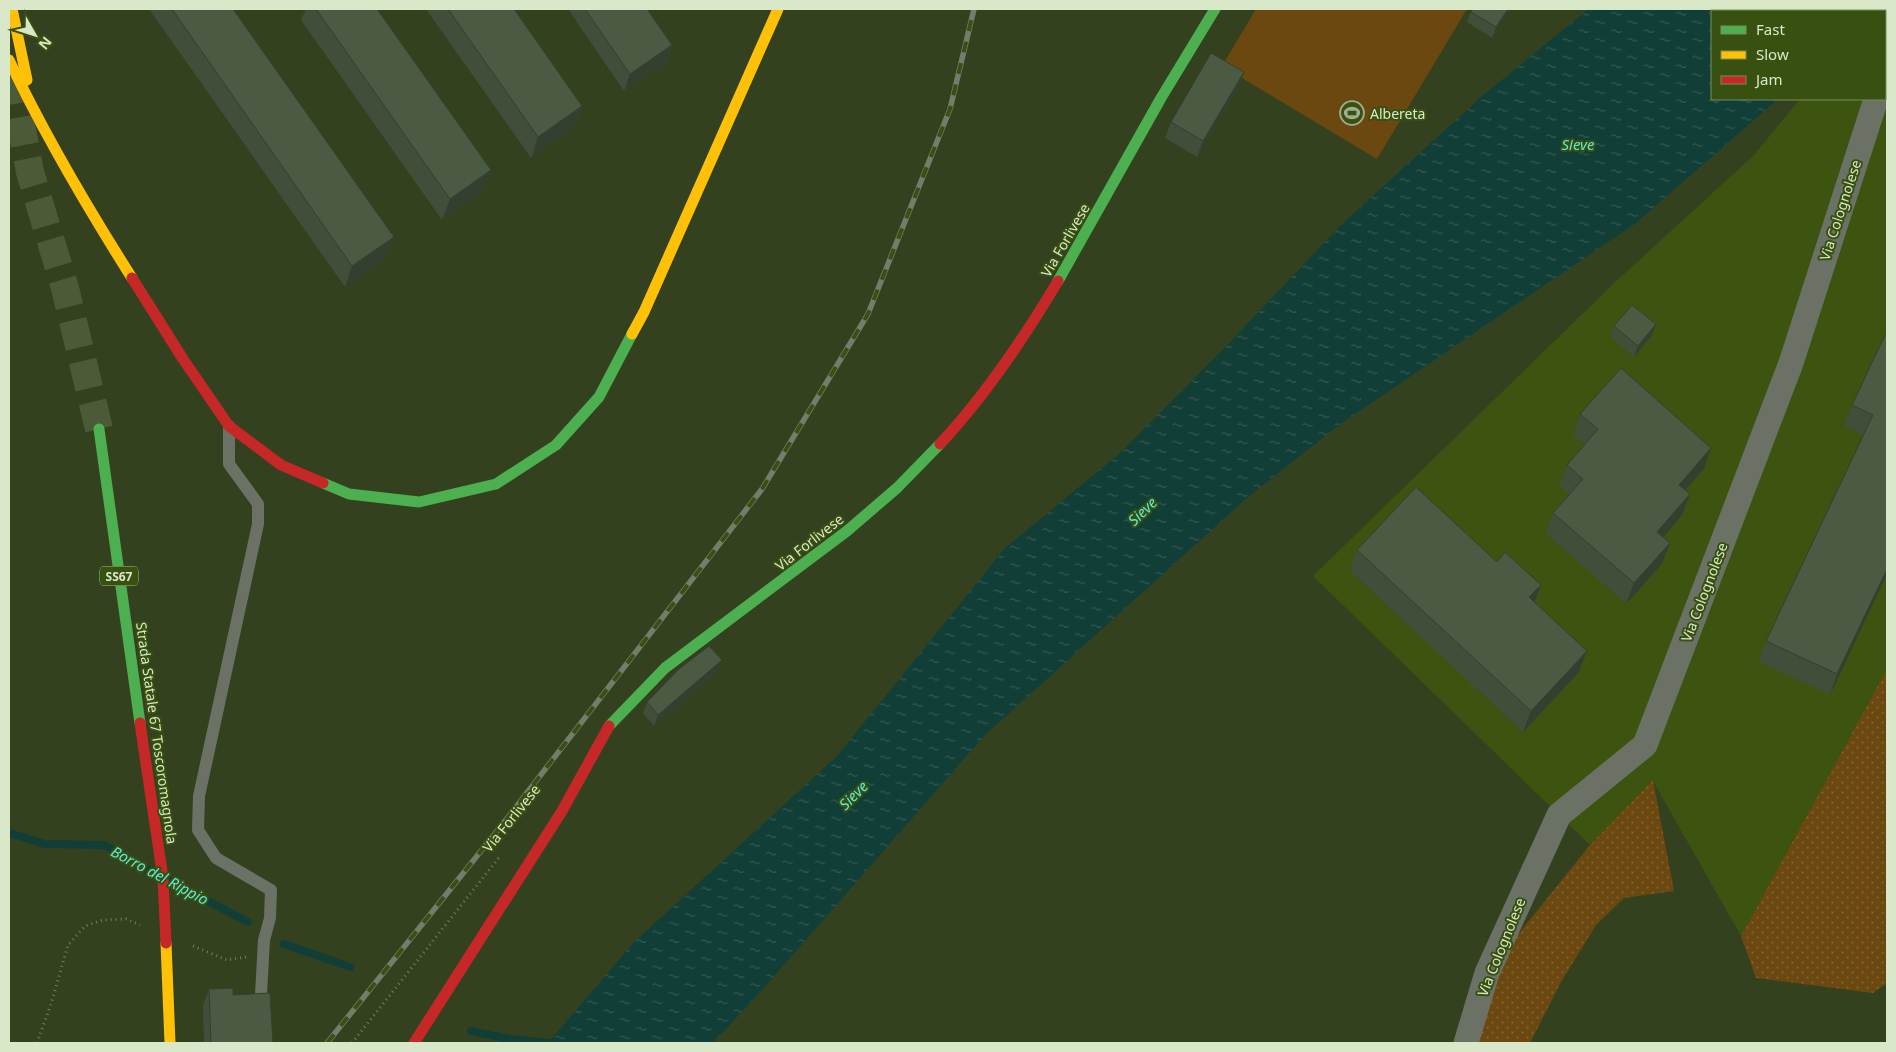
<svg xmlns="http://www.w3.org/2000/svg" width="1896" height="1052" font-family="'Noto Sans',sans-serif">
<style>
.built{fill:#3c540f}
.grass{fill:url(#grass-dots)}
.pitch{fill:#6c4811}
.water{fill:url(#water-ripples)}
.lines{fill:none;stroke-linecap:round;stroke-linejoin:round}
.stream{stroke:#123e38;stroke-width:8}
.primary-tunnel{stroke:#4d5a38;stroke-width:28;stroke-dasharray:28 14;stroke-linecap:butt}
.path{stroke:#747a6a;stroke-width:3;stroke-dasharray:1 4;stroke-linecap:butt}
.lane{stroke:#6c7165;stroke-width:12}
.street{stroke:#6c7165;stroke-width:25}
.fast{stroke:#4caf50;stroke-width:11}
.slow{stroke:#ffc107;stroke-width:11}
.jam{stroke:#c62828;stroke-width:11}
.rail-casing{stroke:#757c6a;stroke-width:5.5}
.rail{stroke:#385010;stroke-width:4;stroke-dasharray:11;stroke-linecap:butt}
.slow-bridge{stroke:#ffc107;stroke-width:11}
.jam-bridge{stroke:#c62828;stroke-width:11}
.wall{fill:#404e3a}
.shaded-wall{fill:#34402f}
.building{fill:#4b5b43;stroke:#34402f}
.labels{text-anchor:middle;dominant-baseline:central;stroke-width:4;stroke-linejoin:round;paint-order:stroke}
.shield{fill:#385010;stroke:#a9ba91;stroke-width:1}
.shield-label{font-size:12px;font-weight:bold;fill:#d9e8c8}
.poi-label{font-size:14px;fill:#d9e8c8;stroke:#385010;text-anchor:start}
.street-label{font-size:14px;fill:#d9e8c8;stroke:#385010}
.water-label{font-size:15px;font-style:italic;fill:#5aeadf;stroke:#385010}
</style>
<defs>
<pattern id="grass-dots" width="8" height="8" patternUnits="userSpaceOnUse" patternTransform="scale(1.25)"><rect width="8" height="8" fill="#6c4811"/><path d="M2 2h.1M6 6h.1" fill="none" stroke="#806232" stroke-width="1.8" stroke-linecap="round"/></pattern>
<pattern id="water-ripples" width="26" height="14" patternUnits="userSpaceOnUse" patternTransform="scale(1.25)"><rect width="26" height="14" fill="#123e38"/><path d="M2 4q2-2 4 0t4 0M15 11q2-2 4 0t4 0" fill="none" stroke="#345a53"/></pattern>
</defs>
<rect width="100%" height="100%" fill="#34411f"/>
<path class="built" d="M1885 48 1887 50V669L1741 936 1653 781 1590 845 1313 576 1612 285 1753 156 1800 99H1885Z"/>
<path class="grass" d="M1887 669V983L1873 993 1756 978 1741 936Z
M1653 780 1674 891 1624 898 1596 925 1561 982 1530 1043H1466L1487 973 1590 845Z"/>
<path class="pitch" d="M1256 9H1467L1377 159 1222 66Z"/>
<path class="water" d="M1588 9H1854L1852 11H1712V99L1777 100 1636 223 1339 425 1248 497 984 736 762 990 713 1043H548L633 943 837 756 1005 548 1120 453 1232 340 1343 223 1481 97Z"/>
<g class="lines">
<path class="stream" d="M9 833 45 844 104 845 155 874
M168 880 248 922
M284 944 350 967
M471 1031 510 1039 548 1043"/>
<path class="primary-tunnel" d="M12 76 30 172 65 288 99 429"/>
<path class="path" d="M193 946 227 960 246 957
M37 1043 51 1004 68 945 85 926 103 920 126 919 140 925
M352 1043 501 855"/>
<path class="lane" d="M229 426V464L258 504V524L199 796 198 830 216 858 271 890 270 918 264 940 261 994"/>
<path class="street" d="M1885 70 1887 63
M1466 1043 1487 973 1559 815 1645 745 1791 363 1876 99"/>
<path class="fast" d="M1058 281 1161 98 1215 9
M99 429 140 723
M323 483 349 494 419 502 496 484 556 445 599 397 632 334
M609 726 665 668 847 531 897 488 940 444"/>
<path class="slow" d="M12 9 27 80
M9 60C45 136 87 207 132 278
M632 334 644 312 778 9"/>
<path class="jam" d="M132 278 183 359 229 426 281 465 323 483
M940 444C986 395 1024 338 1058 281
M414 1043 562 811 609 726"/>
<g class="rail-casing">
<path id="rail" d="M327 1043 509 816 762 489 868 314 950 109 974 9"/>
</g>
<use href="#rail" class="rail"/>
<path class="slow-bridge" d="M166 943 170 1043"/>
<path class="jam-bridge" d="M140 723 163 878 166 943"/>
</g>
<path class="wall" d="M149 9H233L394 237 386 258 345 287Z
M306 9H377L491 170 483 191 442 220 301 20Z
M426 9H514L582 106 574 127 531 158Z
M568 9H647L672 45 666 62 624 91Z
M1472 9H1510L1492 38 1467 22Z
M1244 72 1238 88 1197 157 1165 138 1171 122Z
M1656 324 1652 335 1634 357 1610 337 1614 326Z
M1887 331V574L1830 695 1758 661 1766 641 1863 435 1844 426 1852 405Z
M1580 414 1704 469 1685 490 1682 515 1663 537 1662 564 1626 604 1545 533 1553 513 1569 494 1559 486 1567 465 1585 445 1573 435Z
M1357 550 1497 562 1541 585 1534 602 1587 651 1579 672 1523 732 1350 571Z
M722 660 718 671 654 726 643 713 647 702Z
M209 989 233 995 273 1043H204L203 1005Z"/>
<path class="shaded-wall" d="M1508 9H1510L1492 38 1496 27Z
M672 45 666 62 624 91 630 74Z
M1244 72 1238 88 1197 157 1203 141Z
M582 106 574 127 531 158 538 137Z
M491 170 483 191 442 220 450 199Z
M394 237 386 258 345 287 352 266Z
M1656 324 1652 335 1634 357 1638 346Z
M1711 448 1704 469 1671 506 1679 485Z
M1690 494 1682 515 1650 553 1657 532Z
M1670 543 1662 564 1626 604 1634 583Z
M1887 569V574L1830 695 1837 674Z
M1541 585 1533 606 1529 597Z
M1587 651 1579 672 1523 732 1531 711Z
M722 660 718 671 654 726 658 715Z"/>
<path class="building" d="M172 9H233L394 237 352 266Z
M316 9H377L491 170 450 199Z
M448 9H514L582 106 538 137Z
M585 9H647L672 45 630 74Z
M1472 9H1508L1496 27 1471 12Z
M1211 53 1244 72 1203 141 1171 122Z
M1632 305 1656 324 1638 346 1614 326Z
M1887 331V569L1837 674 1766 641 1873 415 1852 405Z
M1621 368 1711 448 1679 485 1690 494 1657 532 1670 543 1634 583 1553 513 1583 479 1567 465 1598 429 1580 414Z
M1416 487 1497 562 1505 552 1541 585 1529 597 1587 651 1531 711 1357 550Z
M709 646 722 660 658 715 647 702 679 669Z
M233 988V995L270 993 273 1043H211L209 989Z"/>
<defs>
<g id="stadium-ring" transform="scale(1.25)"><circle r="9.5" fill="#385010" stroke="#9fae8d" stroke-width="1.5"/><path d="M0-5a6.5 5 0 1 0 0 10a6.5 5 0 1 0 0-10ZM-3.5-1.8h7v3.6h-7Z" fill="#9fae8d"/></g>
</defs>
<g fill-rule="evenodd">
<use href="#stadium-ring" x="1352" y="113"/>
</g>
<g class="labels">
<rect class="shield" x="100" y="566.5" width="38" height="19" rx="4"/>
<g class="shield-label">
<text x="119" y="576">SS67</text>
</g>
<g class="poi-label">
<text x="1370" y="113">Albereta</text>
</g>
<g class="street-label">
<text transform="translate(1840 210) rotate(-72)">Via Colognolese</text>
<text transform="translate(1065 240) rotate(-60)">Via Forlivese</text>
<text transform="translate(809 542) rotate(-38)">Via Forlivese</text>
<text transform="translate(1704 592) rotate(-69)">Via Colognolese</text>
<text transform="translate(157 733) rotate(82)">Strada Statale 67 Toscoromagnola</text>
<text transform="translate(511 818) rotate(-51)">Via Forlivese</text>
<text transform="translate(1501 947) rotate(-68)">Via Colognolese</text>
</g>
<g class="water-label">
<text x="1578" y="144">Sieve</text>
<text transform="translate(1142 511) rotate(-44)">Sieve</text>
<text transform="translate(853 795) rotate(-45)">Sieve</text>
<text transform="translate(160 875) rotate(28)">Borro del Rippio</text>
</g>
</g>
<rect width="1896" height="1052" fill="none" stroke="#d9e8c8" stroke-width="20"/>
<rect x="1711" y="10" width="175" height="90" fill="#385010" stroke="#788d5a"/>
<rect x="1721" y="26" width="25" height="8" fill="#4caf50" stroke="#788d5a"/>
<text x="1756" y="35" font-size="15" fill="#d9e8c8">Fast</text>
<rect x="1721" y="51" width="25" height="8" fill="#ffc107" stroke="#788d5a"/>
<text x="1756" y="60" font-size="15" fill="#d9e8c8">Slow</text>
<rect x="1721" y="76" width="25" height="8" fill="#c62828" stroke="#788d5a"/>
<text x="1756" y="85" font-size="15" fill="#d9e8c8">Jam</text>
<g transform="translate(35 35) rotate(129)" stroke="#385010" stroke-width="4" paint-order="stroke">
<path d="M0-4L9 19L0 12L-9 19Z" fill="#d9e8c8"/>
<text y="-8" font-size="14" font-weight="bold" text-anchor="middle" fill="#d9e8c8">N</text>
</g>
</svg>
